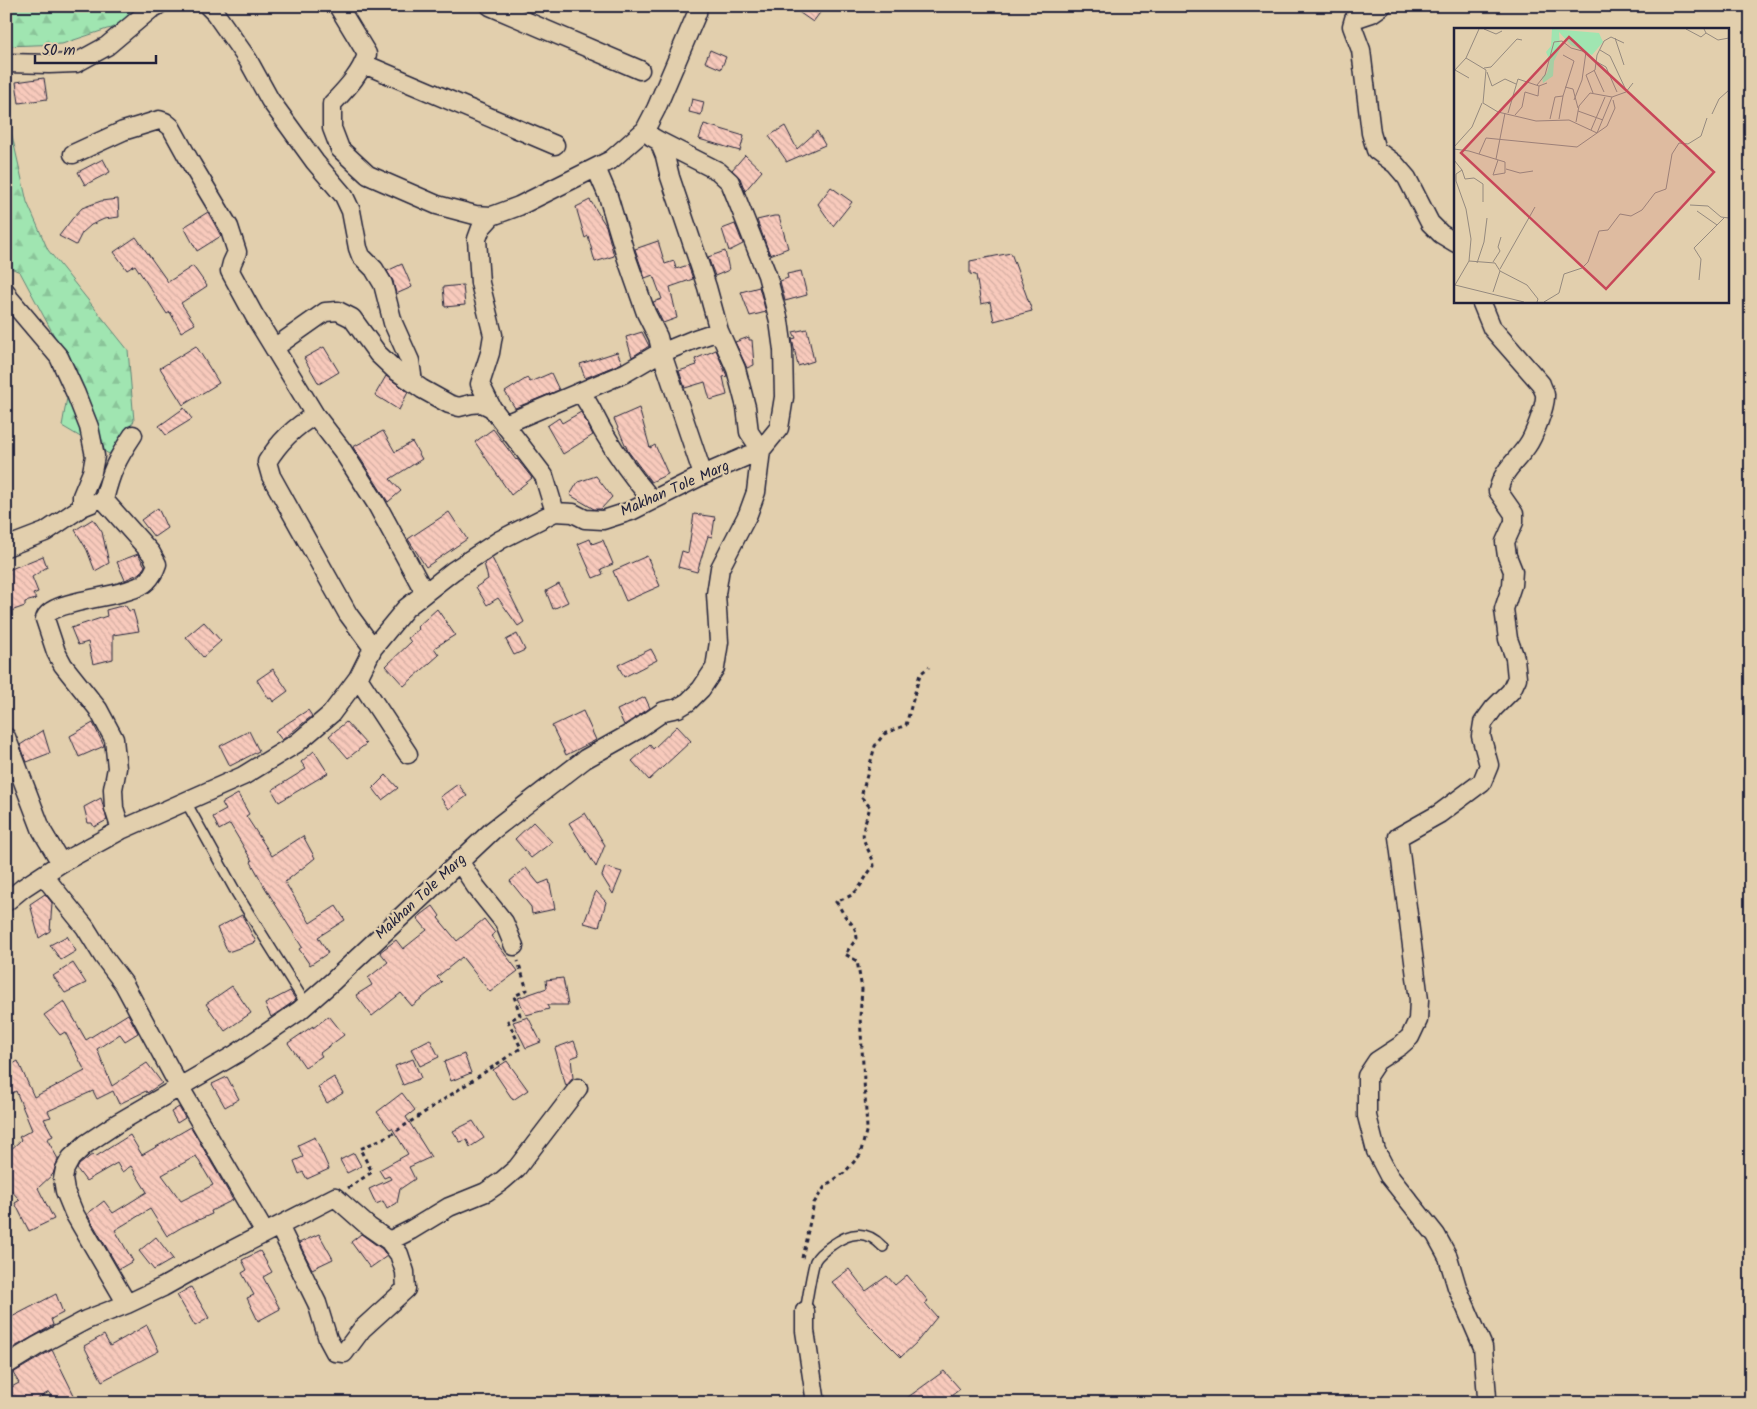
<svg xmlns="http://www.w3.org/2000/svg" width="1757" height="1409" font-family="Kalam,sans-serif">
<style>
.forest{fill:url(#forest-firs);stroke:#618476}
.building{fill:url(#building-back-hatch);stroke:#22223b;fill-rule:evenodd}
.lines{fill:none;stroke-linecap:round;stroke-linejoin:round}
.lane-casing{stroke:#22223b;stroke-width:12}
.street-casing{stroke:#22223b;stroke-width:21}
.path{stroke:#22223b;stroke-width:3;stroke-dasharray:4 4;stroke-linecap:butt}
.lane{stroke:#e2cfad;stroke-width:9}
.street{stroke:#e2cfad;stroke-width:18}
.labels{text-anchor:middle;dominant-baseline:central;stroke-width:4.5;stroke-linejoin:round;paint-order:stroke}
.street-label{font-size:15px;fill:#22223b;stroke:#e2cfad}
.inset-road{fill:none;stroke:#958a7f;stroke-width:1}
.view{fill:#c84759;fill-opacity:0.15;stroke:#c84759;stroke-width:2.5}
.inset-edge{fill:none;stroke:#22223b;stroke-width:2.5}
</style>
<defs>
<pattern id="forest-firs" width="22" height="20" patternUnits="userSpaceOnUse" patternTransform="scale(1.25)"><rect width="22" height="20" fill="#a0e5b1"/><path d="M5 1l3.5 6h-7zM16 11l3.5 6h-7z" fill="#8ac499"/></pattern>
<pattern id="building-back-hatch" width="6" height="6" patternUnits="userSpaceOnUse" patternTransform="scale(1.25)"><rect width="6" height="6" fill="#f8cabc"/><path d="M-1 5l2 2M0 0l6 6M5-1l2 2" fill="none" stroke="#d4ada2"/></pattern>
</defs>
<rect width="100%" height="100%" fill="#e2cfad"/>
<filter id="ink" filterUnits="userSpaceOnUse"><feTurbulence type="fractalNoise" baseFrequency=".02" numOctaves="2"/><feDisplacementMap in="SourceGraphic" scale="10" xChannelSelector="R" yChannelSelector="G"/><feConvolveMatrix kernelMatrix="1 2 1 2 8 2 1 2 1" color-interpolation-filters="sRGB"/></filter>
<g filter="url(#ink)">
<path class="forest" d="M6 6H209L207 8 167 12 133 24 107 29 62 44 6 46Z
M6 126 11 131 27 202 48 250 128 350 134 421 109 454 62 426 72 369 20 272 6 266Z"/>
<path class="building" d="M790 6H825L813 22Z
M710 50 726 57 721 69 705 62Z
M44 78 47 99 19 103 16 82Z
M692 99 704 102 701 115 689 112Z
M704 124 744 136 740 151 699 139Z
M785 126 797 149 817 131 825 145 786 162V160L769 136Z
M745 155 762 171 745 191 740 178 732 170Z
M103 159 110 172 85 185 78 172Z
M831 187 852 202 833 226 818 204Z
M118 199 119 217 104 219 91 225 82 233 76 245 59 236 72 219 82 208 101 201Z
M590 200 606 226 614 256 595 262 588 236 585 238 576 207Z
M208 212 221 236 197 251 184 227Z
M774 216H779L788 248 770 255 757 220Z
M735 224 743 244 729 251 722 229Z
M136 237 168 282 193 266 207 286 181 303 195 324 181 332 170 312 167 314 135 265 127 270 114 252Z
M658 241 665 264 674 261 676 269 688 265 693 279 670 287 677 318 663 323 653 302 662 299 653 275 645 278 635 249Z
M725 251 729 270 715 276 708 257Z
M1011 253 1032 311 994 321 990 302 981 304 976 275 970 274V261Z
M402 264 412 287 396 294 393 281 387 271Z
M801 271 807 295 785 301 780 281 788 278 787 274Z
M463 285 465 305 445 307 443 287Z
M759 287 766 312 750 316 741 292Z
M807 329 814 361 798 366 792 339 796 338 793 332Z
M642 332 649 346 632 357 626 337Z
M749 337V340H752L754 365 747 368 735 342Z
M196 346 219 383 183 405 160 368Z
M324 347 339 372 319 384 304 358Z
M716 350 727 376 723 377 727 395 710 400 705 382 685 388 679 371 697 365 695 359Z
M617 352 622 363 585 378 580 364Z
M551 373 559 390 515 408 505 392 527 378 530 382Z
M386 376 408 392 399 410 375 395Z
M184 408 192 419 166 435 159 426Z
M639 408 650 448 655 445 668 474 651 482 628 451 614 419Z
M581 412 593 435 563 454 547 426 559 418 562 423Z
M493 429 516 460 517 459 532 478 511 495 475 442Z
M383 431 395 452 412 442 422 459 390 479 401 491 388 502 353 447Z
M596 476 612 497 601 509H594L570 495 578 482Z
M158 508 167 528 154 537 141 520Z
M449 512 467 539 426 567 408 539Z
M694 514 715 517 712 537 708 536 697 572 678 567 682 551 688 553Z
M93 519 102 532 109 563 95 571 87 550 75 530Z
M590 539 592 544 603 540 613 564 601 569 603 574 593 578 578 544Z
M138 554 145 566 140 573 125 580 117 562Z
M43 556 47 567 32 577 38 592 33 594 36 599 25 602V606L11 611 6 597V571Z
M647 556 660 586 626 601 613 571Z
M492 558 524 622 518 626 498 598 487 605 476 587 488 579 484 563Z
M559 584 568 602 553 609 546 591Z
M125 605 129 611 133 610 139 631 113 635V659L93 664 88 642 78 645 71 628 107 616 106 610Z
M437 609 455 635 434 648 439 655 404 686 386 666 411 642 408 638 419 629 417 627Z
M204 622 221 641 203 657 186 637Z
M517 634 525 650 514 655 506 640Z
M651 649 657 660 624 677 618 665Z
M273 669 288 691 273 702 271 698 269 699 257 680Z
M645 697 650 708 624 725 617 710Z
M308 710 312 716 282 740 275 731Z
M583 711 596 740 566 755 552 726Z
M346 722 366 744 348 758 329 736Z
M93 723 104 746 79 757 70 736Z
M677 726 691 741 649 780 632 761 650 745 653 749Z
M43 730 50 753 27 762 20 745Z
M249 731 259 751 230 766 220 746Z
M314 751 328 773 279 802 272 790 306 769 301 762Z
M386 775 398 788 382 800 373 788Z
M458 784 467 796 449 809 440 797Z
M238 794 249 814 246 816 272 856 303 836 315 858 285 882 310 923 336 906 345 920 318 937 328 953 310 965 299 949 302 947 264 886 251 862 252 861 230 824 219 830 213 817 226 810 222 803Z
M101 798 107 820 94 827 92 823H88L84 807Z
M585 813 605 845 596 867 569 823Z
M533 822 552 842 531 858 515 839Z
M605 867 622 872 613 894 602 876Z
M526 868 539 884 549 880 555 909 532 914 531 907 510 881Z
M596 891 606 902 599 927 584 923Z
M45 894 52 903 50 931 39 938 30 904Z
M433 906 440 916 438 918 457 941 484 919 495 933 491 936 518 971 490 992 462 957 437 977 442 982 412 1006 401 993 372 1016 356 995 372 985 368 978 388 962 380 952 396 940 403 949 427 930 417 918Z
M242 915 256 942 228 952 217 928Z
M67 936 76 951 61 960 50 945Z
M73 963 86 983 65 993 53 976Z
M563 978 568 1005H547L549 1009 526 1015 518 998 547 988 546 980Z
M232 986 251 1013 225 1031 206 1004Z
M290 991 296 1000 271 1017 265 1004Z
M64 1001 86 1040 128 1014 138 1033 125 1041 120 1034 97 1049 112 1086 147 1063 162 1083 147 1093 146 1091 119 1104 113 1091 97 1099 93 1091 48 1111 51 1117 44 1119 53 1136 47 1139 58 1159 53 1174 38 1188 54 1219 29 1231 15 1203 20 1200 6 1185V1154L21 1140 19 1137 32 1130 16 1091 6 1096V1068L18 1061 34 1097 85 1071 65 1032 60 1035 44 1015Z
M329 1016 344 1035 320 1053 322 1056 305 1067 288 1043 313 1026V1028Z
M528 1017 541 1042 526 1048 513 1022Z
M430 1039 439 1057 420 1066 411 1049Z
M574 1041 579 1055 571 1058 573 1078 566 1086 555 1048Z
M464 1054 471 1073 451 1081 444 1062Z
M413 1059 421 1078 403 1085 395 1066Z
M507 1061 528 1090 513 1100 493 1070Z
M227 1077 239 1099 225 1107 212 1084Z
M334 1077 343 1093 327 1103 318 1087Z
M402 1093 415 1110 406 1117 431 1157 409 1167 415 1179 400 1189 397 1203 387 1209 383 1201 376 1204 369 1189 391 1179 389 1176 384 1178 379 1170 408 1154 392 1128 390 1129 377 1112Z
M179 1107 185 1118 177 1123 171 1112Z
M473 1121 484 1138 470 1147 467 1140 460 1142 453 1131Z
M191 1127 233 1200 211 1211 212 1214 182 1227 167 1236 150 1209 115 1230 133 1261 119 1269 87 1214 104 1201 113 1213 147 1192 131 1166 122 1172 117 1163 86 1181 77 1169 79 1165 93 1154 95 1157 130 1135 142 1155ZM196 1156 213 1185 181 1201 162 1175Z
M315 1137 329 1169 307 1179 303 1172 299 1174 294 1161 303 1157 298 1145Z
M354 1153 361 1166 347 1173 340 1160Z
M319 1234 333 1259 312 1269 299 1243Z
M361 1234 382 1249 387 1256 370 1268 351 1242Z
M156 1237 173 1259 154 1270 139 1251Z
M260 1251 272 1272 263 1277 280 1309 258 1321 247 1298 254 1295 242 1273 247 1270 242 1260Z
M849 1269 866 1291 887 1276 895 1285 907 1275 928 1301 925 1303 937 1317 916 1343 901 1357 866 1322 832 1282Z
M191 1287 209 1318 195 1326 177 1295Z
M56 1294 63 1313 51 1319 53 1325 6 1352V1320Z
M147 1325 159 1351 102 1381 84 1346 104 1335 110 1346Z
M52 1350 75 1397 62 1403H54L49 1392 30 1403H6V1390L19 1383 13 1373Z
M944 1371 960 1389 942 1403H900Z"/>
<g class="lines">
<g class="lane-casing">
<path id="lane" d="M186 802 237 894 306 1004
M805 1311C808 1297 811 1273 815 1261 818 1255 826 1249 832 1245 850 1232 866 1229 883 1247"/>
</g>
<g class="street-casing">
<path id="street" d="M208 6 215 13 248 60 270 100 315 162 344 196 351 211 358 248 361 256 374 269 383 284 393 323 410 361 413 382
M338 6 367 54C361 74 346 89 332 104V128L340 149 368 175 437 205 475 215 492 216
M490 6 640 70
M1382 6 1372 13 1354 19 1352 26 1361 50 1371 133 1376 150 1395 164 1407 178 1430 223 1441 234 1456 243
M6 63 49 64 76 63 107 46 151 9 157 6
M364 64 555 145
M73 154 123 131 159 120 165 122 171 127 192 165 229 227 237 252 232 263 230 271 254 315 315 415C296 426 279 442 267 462L271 476 348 614 373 648
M596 168 608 196 626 256 646 313 658 337 662 354 703 475
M6 292 9 298 59 357 76 394 89 427 95 456 92 472 82 496V507
M1481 301 1492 328 1541 384C1542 388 1545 392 1545 395 1546 406 1533 438 1527 446 1515 463 1503 470 1498 491L1514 514V522L1505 542 1507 556 1513 571 1512 585 1504 609 1508 639 1515 658 1517 678 1511 691 1494 708 1483 723 1481 736 1489 765 1482 782 1439 814 1398 837 1419 1000 1418 1020 1410 1037 1400 1046 1377 1061 1367 1076V1116L1376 1151 1389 1176 1436 1235 1448 1257 1457 1287 1483 1347 1487 1397 1485 1403
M274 348 325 312 338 311 352 318 378 354 395 370 422 389 449 404 459 407 471 404 482 403 492 408
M581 393C591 406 596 420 604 433 618 457 634 479 652 500
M315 415 342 450 376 503 425 593
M505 424 625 373 654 356 695 339 719 331
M555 512 544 476 492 408 480 384 490 353 493 335 480 283 477 239 481 228 492 216 519 206 611 160 645 130 656 109 697 13 698 6
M6 547 45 532 82 507 92 503
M358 678 408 754
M6 737 42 831 61 863
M121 830 114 808 113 789 117 768 114 739 98 709 63 665 56 652 45 619C50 598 130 599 147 581 152 576 155 570 157 564L151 553 104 500C111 471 117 459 133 435
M459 861 476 887 504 922 514 946
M43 875 85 927 103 956 124 984 179 1086 265 1233
M6 902 23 888 61 863 121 830 243 776 297 743 331 714 358 678 373 648 406 608 453 571 500 540 555 512 573 513 585 519 603 520 631 511 703 475 761 450 749 432 746 407 736 369 719 331 707 287 670 177 665 156 659 141 652 137 645 130
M389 1241 411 1230 449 1207 486 1192 502 1181 517 1168 578 1088
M127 1304 74 1213 65 1191 63 1179 65 1169 71 1158 86 1144 116 1124 236 1054 299 1011 332 982 493 830 585 759 635 731 664 711 678 708 688 702 701 689 715 668 719 642 716 594 720 568 748 514 756 492 761 450 779 428 784 397 783 350 779 321 767 275 730 182 718 171 659 141
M805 1311V1331L816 1403
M6 1365 37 1346 86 1320 127 1304 163 1287 197 1268 335 1197 369 1227 389 1241 399 1254 405 1272 406 1289 362 1329 344 1353 335 1352 328 1339 317 1303 279 1226"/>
</g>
<path class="path" d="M348 1188 372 1172 360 1149 392 1134 521 1048 508 1021 520 1015 514 996 527 990 518 961
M802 1258 814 1203 826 1185 844 1173 860 1155 867 1128 860 1017 862 989 857 961 845 954 857 938C855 925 853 926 845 916 842 912 840 907 836 902 842 899 850 897 854 893 863 885 866 874 874 866 873 857 868 851 865 843 860 832 867 818 870 807L861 797 875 746 884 734 906 725 920 674 929 667"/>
<use href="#lane" class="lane"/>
<use href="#street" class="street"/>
</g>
</g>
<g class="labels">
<g class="street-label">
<text transform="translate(675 489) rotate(-24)">Makhan Tole Marg</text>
<text transform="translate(421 897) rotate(-43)">Makhan Tole Marg</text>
</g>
</g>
<g transform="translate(1454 28)">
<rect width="275" height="275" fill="#e2cfad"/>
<path d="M98 1 145 5 149 14 138 27 117 17 105 4 106 21 100 33 99 48 89 55 88 49 93 45 96 33 92 24 97 18Z" fill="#a0e5b1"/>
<path class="inset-road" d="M30 1 42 6 48 3M232 1 247 9 252 5 250 1M252 5 264 12 275 10M161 10 170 37M146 22 156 28 171 60M12 30 32 42 29 75 44 84 82 93 115 92 143 105 158 69M143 34 152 39 163 64M30 40 37 39 63 11 68 12M1 42 15 50M140 42 150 64M0 43 12 30 25 1M33 44 38 58 51 51 62 56M83 57 91 47 100 14 108 13 117 20 132 24 128 52 120 72M111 59 119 61 124 80M139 65 132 47 141 42 143 27 150 13 157 9 170 15M124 83 149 92M54 85 64 51 85 58M258 86 265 71 275 62M61 87 68 79 71 64 84 68 85 58 93 55M96 91 101 69 109 68 120 33 109 27M105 91 109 68M122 94 125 78 136 65 158 69 172 64 179 55M137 102 151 69M0 119 18 99 28 75M0 121 15 123 51 134V145L39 147 44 132M25 126 32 110 123 119 153 98 161 80 159 72M42 131 51 85M0 132 8 142 2 146V153L12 181 17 211 15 233 1 257M52 141 66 145 79 143M8 142 11 151 20 150 29 156V174M236 177 254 178 267 189 275 190M243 183 263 197 270 190M15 233 41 235 46 243 73 257 84 271 83 274M39 234 46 223 44 219 47 209M23 235 30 214 33 190M46 241 81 179M245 252 247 231 240 220 263 197M1 257 70 274M39 264 46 243M90 274 105 265 110 246 128 240 134 234 145 203 154 202 166 186 177 188 188 182 201 165 212 161 218 126 225 115 234 116 247 108 253 90"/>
<path class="view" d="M115 9 260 144 152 261 7 125Z"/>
<rect width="275" height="275" class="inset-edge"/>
</g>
<rect width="1757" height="1409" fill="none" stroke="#e2cfad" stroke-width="25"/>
<rect x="12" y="12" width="1732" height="1384" fill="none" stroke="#22223b" stroke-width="2" filter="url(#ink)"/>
<path d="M35 55v8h121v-8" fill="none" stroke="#22223b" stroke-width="2.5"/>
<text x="42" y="55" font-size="15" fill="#22223b" stroke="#e2cfad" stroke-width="4" paint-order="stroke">50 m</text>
</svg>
